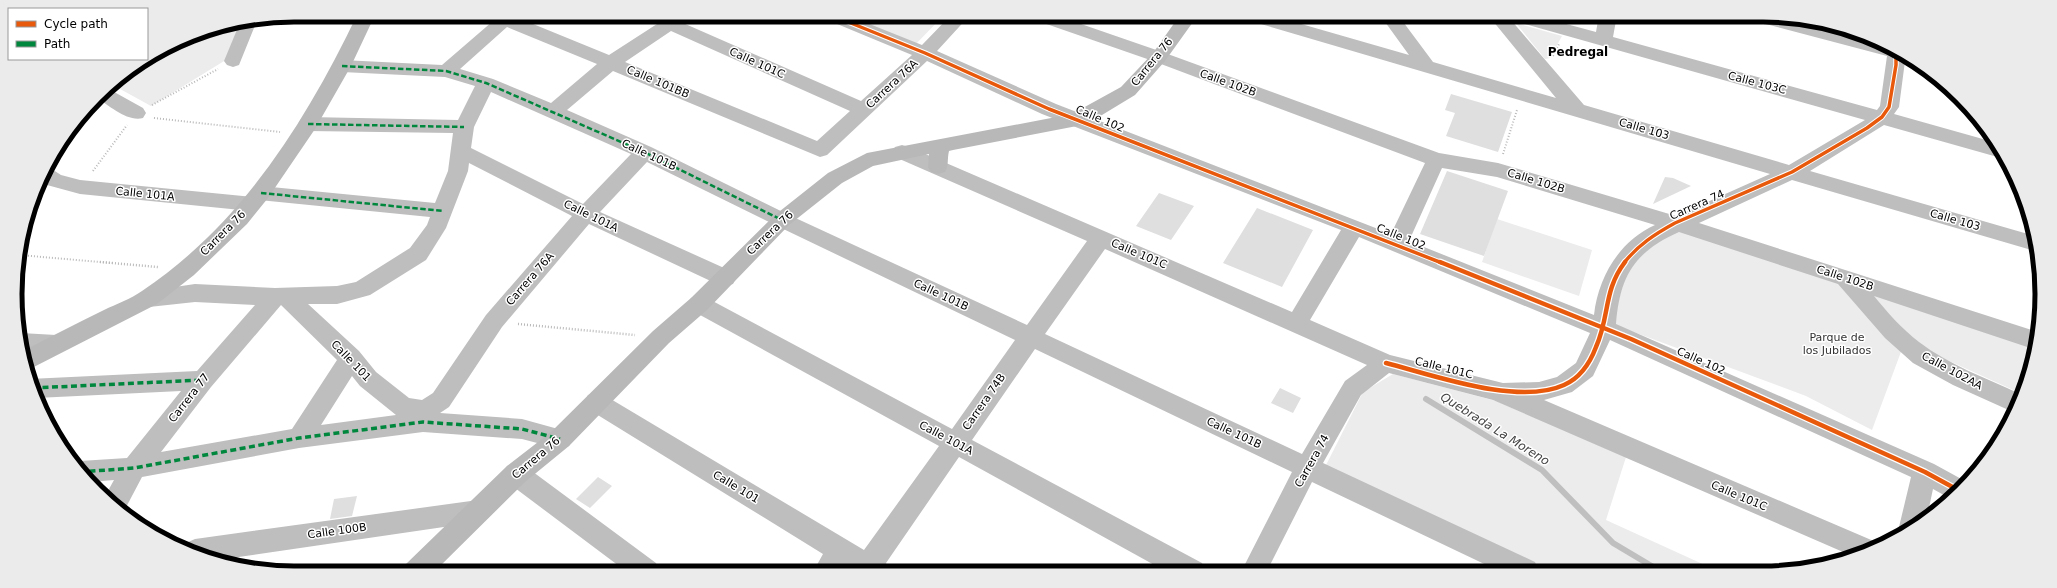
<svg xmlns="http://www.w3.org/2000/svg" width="2057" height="588" font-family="'DejaVu Sans',sans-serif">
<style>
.green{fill:#ececec}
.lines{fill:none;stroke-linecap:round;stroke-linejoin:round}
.stream{stroke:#bfbfbf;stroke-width:6}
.building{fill:#dfdfdf}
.path-far1{stroke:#b9b9b9;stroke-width:2;stroke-dasharray:1 2;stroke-linecap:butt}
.path{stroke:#b9b9b9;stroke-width:2.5;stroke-dasharray:1 2;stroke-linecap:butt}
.street{fill:#bebebe;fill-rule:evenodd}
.secondary{fill:#b8b8b8;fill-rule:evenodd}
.quiet-far1{stroke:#00873e;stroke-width:2.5;stroke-dasharray:5.5 2.5;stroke-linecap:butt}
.quiet{stroke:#00873e;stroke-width:3.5;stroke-dasharray:6 3.5;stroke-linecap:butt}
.cycleway-far1-casing{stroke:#fff;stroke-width:5.5}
.cycleway-casing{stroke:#fff;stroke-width:7}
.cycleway-far1{stroke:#e8590c;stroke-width:3.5}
.cycleway{stroke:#e8590c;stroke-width:4.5}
.labels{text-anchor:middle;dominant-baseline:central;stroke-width:3;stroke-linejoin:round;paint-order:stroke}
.street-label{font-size:11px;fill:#000;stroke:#fff}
.park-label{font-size:11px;fill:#333;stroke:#fff}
.neighbourhood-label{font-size:12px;font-weight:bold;fill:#000;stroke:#fff}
.water-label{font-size:12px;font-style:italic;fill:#444;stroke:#fff}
.rim{fill:none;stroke:#000;stroke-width:5}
</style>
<rect width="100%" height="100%" fill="#fff"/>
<path class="green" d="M843 15H944L913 47Z
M241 20 229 58 151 106 111 84 187 36Z
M1516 23 1562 36 1550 58 1545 59Z
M1497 219 1592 250 1579 296 1482 262Z
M1676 229 2037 348 2020 393 1905 341 1872 430 1806 396 1612 324 1630 260Z
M1393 374 1496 401 1626 457 1606 520 1718 571H1545L1325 467 1363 392Z"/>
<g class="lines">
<path class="stream" d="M1426 399 1542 470 1613 543 1660 571"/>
</g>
<path class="building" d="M1451 94 1512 112 1498 152 1446 136 1455 113 1445 110Z
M1447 171 1508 191 1484 256 1420 234Z
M1665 177 1673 178 1691 186 1653 204Z
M1159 193 1194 206 1171 240 1136 226Z
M1257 208 1313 230 1282 287 1223 263Z
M1280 388 1301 398 1293 413 1271 403Z
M598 477 612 486 590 508 576 499Z
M357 496 352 516 330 519 334 499Z"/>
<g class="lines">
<path class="path-far1" d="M1553 56 1559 44
M152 105 218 69
M154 118 280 132
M1503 154 1517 110
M93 171 127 125
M19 255 112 263"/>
<path class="path" d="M100 262 158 267
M518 324 635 335"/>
<path class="street" d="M486 15H511L609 55 657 24 645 19 642 15H687L689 17 683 23 861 101 912 55 825 19 822 15H847L922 45 951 15H970L937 51 1056 104 1391 234 1425 163 1153 61 1032 19 1029 15H1055L1165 53 1439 153 1498 163 1676 216 1770 174 1244 19 1241 15H1270L1409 55 1380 15H1398L1433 62 1556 98 1488 15H1533L1596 32 1599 15H1617L1613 37 1877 110 1880 106 1887 56 1747 19 1744 15 1781 17 1883 43 1912 59 1905 61 1899 107 1894 114 1997 143 2005 157 2001 158 1884 125 1810 171 2035 236 2038 252 1792 180 1699 223 2038 332 2037 348 2036 350 1874 296C1887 312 1902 329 1919 342 1949 365 1986 378 2020 394L2013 412 1953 385 1913 363 1885 338 1838 284 1679 232C1634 252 1620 276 1616 324L1934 464 1965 481 1951 499 1933 489 1927 517 1902 534 1899 527 1911 477 1610 340 1593 376 1572 392 1544 400 1876 542 1879 547 1850 555 1493 400 1389 373 1361 395 1323 463 1535 562 1539 571H1499L1312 482 1267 571 1241 572 1292 472 1035 349 972 440 1202 563 1206 572H1167L959 457 886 563 890 572H854L845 567 841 572H813L823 554 588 409 584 402 588 395 596 392 604 395 864 550 939 446 691 310 688 304 691 298 699 295 707 298 952 429 1015 340 775 225 647 162 600 212 733 272 736 278 733 284 725 286 717 284 589 224 502 327 449 407 440 413 522 419 569 432 572 439 569 446 560 449 522 439 423 432 299 448 142 477 123 513 104 498 114 480 90 482 73 464 80 461 127 458 181 391 36 398 29 379 197 371 255 305 195 302 149 307 141 304 138 298 141 292 195 284 275 288 337 286 356 282 410 248 427 225 430 217 259 200 261 204 258 209 251 211 80 194 47 185 40 180 47 166 61 175 80 180 253 197 251 193 254 188 261 186 435 203 448 171 453 133 308 131 301 129 298 124 301 119 308 117 458 120 475 86 445 77 342 72 335 70 333 66 335 62 342 60 442 65 493 21ZM1511 20 1865 120 1789 165 1584 105ZM507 27 597 64 551 103 493 79 460 69ZM671 31 850 111 817 141 625 62ZM927 61 1042 114 1341 230 1292 312 909 147 902 145 895 147 892 152 895 157 1087 241 1027 325 789 215 651 147 567 110 613 71 820 157 827 155ZM491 92 631 154 583 204 471 148 474 127ZM469 163 572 216 486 315 433 393 422 400 409 398 376 372 359 351 308 304H337L370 295 426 260 446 228 468 171ZM1442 168 1497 177 1655 225C1619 241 1598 278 1594 315L1409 241ZM1359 237 1590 333 1576 363 1557 377 1539 382 1503 383 1390 355 1310 320ZM1105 249 1367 365 1345 381 1302 454 1045 334ZM281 305 337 360 292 429 161 452 211 387ZM352 376 360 386 396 415 321 425Z
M258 18 239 65 233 67 227 65 224 61 241 20Z
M107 88 143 108 146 113 143 118C127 122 110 106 97 98Z
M21 333 56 335 64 338 67 344 64 350 56 353 23 351Z
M516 463 525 466 656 563 660 572H627L507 482 504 474 507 466Z
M478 500 487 503 491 511 487 519 478 522 218 560 184 547 186 543 195 539Z"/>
<path class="secondary" d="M357 15H375L351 66 315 129 268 198 247 224 194 275 157 304 26 371 23 351C50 337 77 323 104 310 116 304 131 299 142 291 242 224 306 121 357 15Z
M1180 15H1198L1165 61 1135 95 1102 115 1077 126 953 150 949 151C947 159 949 166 945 172L938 174 931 172 928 167 929 154 873 166 842 183 789 225 707 310 669 343 569 446 525 482 433 573H402L406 564 507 466 551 432 653 331 691 298 775 215 828 173 867 153 1072 114 1121 87 1153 53Z"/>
<path class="quiet-far1" d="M342 66 446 71 486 83 644 152 782 220
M308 124 464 127
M261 193 443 211"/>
<path class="quiet" d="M33 388 203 380
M80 472 134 468 299 438 423 422 522 429 560 439"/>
<g class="cycleway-far1-casing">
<path id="cycleway-far1" d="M831 15 925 53 1049 109 1442 263
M1624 263C1638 245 1655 234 1675 223L1792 172 1867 128 1882 117 1889 107 1896 65V50"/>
</g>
<g class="cycleway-casing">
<path id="cycleway" d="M1440 262 1631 339 1925 472 1958 490
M1386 363C1433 375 1518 406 1564 385 1580 378 1590 363 1596 347 1610 316 1603 291 1625 262"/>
</g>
<use href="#cycleway-far1" class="cycleway-far1"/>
<use href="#cycleway" class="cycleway"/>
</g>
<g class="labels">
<g class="street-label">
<text transform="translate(1152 62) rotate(-51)">Carrera 76</text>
<text transform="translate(757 63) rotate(24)">Calle 101C</text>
<text transform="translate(658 82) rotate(23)">Calle 101BB</text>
<text transform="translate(1228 83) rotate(20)">Calle 102B</text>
<text transform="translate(1757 83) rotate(15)">Calle 103C</text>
<text transform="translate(892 84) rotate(-43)">Carrera 76A</text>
<text transform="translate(1100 119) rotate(23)">Calle 102</text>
<text transform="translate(1644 129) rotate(16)">Calle 103</text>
<text transform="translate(649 155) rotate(25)">Calle 101B</text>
<text transform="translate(1536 181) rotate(17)">Calle 102B</text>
<text transform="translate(145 194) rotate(6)">Calle 101A</text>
<text transform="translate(1697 205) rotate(-24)">Carrera 74</text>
<text transform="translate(591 216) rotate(26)">Calle 101A</text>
<text transform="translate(1955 220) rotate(16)">Calle 103</text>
<text transform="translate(223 233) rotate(-45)">Carrera 76</text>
<text transform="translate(770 233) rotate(-43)">Carrera 76</text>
<text transform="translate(1401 237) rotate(22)">Calle 102</text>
<text transform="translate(1139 254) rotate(23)">Calle 101C</text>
<text transform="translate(1845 278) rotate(18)">Calle 102B</text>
<text transform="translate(530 279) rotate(-49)">Carrera 76A</text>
<text transform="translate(941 295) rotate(25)">Calle 101B</text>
<text transform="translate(351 361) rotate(46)">Calle 101</text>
<text transform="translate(1701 361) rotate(24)">Calle 102</text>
<text transform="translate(1444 368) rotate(14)">Calle 101C</text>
<text transform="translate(1952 371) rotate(28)">Calle 102AA</text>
<text transform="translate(189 398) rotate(-52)">Carrera 77</text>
<text transform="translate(984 402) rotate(-55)">Carrera 74B</text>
<text transform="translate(1234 433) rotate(25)">Calle 101B</text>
<text transform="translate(946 438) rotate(28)">Calle 101A</text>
<text transform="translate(536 458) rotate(-40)">Carrera 76</text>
<text transform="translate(1312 461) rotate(-61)">Carrera 74</text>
<text transform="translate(736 487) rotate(31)">Calle 101</text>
<text transform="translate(1739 496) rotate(23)">Calle 101C</text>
<text transform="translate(337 531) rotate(-8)">Calle 100B</text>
</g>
<g class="park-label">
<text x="1837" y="337">Parque de<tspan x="1837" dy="13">los Jubilados</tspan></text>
</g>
<g class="neighbourhood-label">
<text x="1578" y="52">Pedregal</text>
</g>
<g class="water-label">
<text transform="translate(1495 429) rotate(32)">Quebrada La Moreno</text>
</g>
</g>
<path d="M0 0H2057V588H0ZM294 22H1763A272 272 0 0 1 2035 294V294A272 272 0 0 1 1763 566H294A272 272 0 0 1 22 294V294A272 272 0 0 1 294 22Z" fill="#ebebeb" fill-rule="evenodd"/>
<path class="rim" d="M294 22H1763A272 272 0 0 1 2035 294V294A272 272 0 0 1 1763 566H294A272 272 0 0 1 22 294V294A272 272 0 0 1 294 22Z"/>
<rect x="8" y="8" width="140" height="52" fill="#ffffff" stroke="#999999"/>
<rect x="16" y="21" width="20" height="6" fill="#e8590c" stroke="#999999"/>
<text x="44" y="28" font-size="12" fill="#000000">Cycle path</text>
<rect x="16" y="41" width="20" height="6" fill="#00873e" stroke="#999999"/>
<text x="44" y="48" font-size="12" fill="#000000">Path</text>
</svg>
